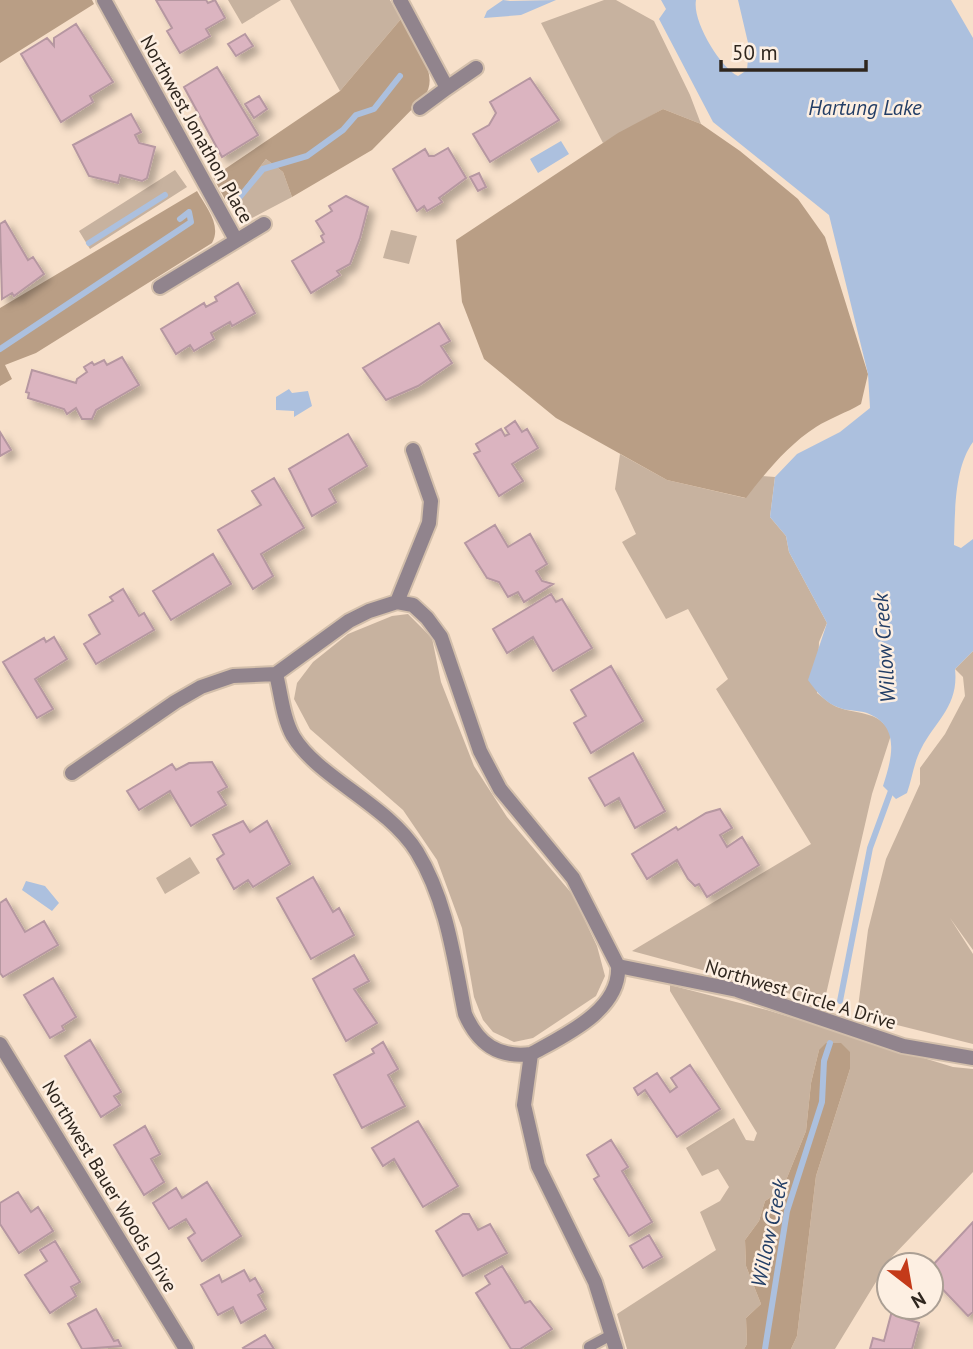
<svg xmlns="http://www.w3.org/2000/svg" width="973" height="1349" font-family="'PT Sans',sans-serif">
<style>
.green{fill:#c7b29f}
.forest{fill:#b99e85}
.water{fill:#acc0de}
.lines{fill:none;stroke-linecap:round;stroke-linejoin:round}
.stream{stroke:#acc0de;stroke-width:6}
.building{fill:#dbb4c0;stroke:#b697a1;stroke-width:2;filter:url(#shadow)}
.lane-casing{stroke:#d3bfab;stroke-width:14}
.street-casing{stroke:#d3bfab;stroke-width:18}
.lane{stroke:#91848d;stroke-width:10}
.street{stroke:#91848d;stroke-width:14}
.labels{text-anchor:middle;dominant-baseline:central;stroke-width:5;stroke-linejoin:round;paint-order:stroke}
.street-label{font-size:19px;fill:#2f261e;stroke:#fdefe2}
.water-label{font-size:21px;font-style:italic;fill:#233e66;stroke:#fdefe2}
</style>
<defs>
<filter id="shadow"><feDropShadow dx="6" dy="6" stdDeviation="3.5" flood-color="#0004"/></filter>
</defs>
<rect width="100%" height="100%" fill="#f7e0ca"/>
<path class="green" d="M228 0H281L242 24Z
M290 0H390L401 19 340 91Z
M604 0H616L654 21 690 95 701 124 663 109 603 143 541 23Z
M266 159 283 172 292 197 252 218 236 215 227 203 237 197Z
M175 170 187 187 90 249 79 231Z
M391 230 417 236 409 264 383 258Z
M620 454 667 480 745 498 762 476 775 477 770 517 786 536 789 552 827 623 819 642 817 693C824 698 832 706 840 708 861 715 881 711 891 735L872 794 824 1003 632 951 811 844 716 689 728 679 688 609 666 619 622 542 636 534 615 489Z
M408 614 432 638 441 682 474 766 507 817 573 895 597 946 605 976 596 996 533 1038 514 1042 493 1032 483 1020 474 997 462 928 437 860 403 810 310 729 294 699 297 683 313 662 348 634 392 616Z
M973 651V950L950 918 973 954V1044L857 1015 868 930 886 859 920 784V768L945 734 965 696 963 677 955 669Z
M190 857 200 873 165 894 156 878Z
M670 985 767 1010 953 1067 973 1069V1172L890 1259 835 1349H791L797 1336 816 1176 850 1069 819 1050 811 1083 806 1131 782 1190 765 1201 759 1221 745 1240 746 1266 761 1304 746 1318 747 1344 744 1349H627L617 1314 716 1250 700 1212 720 1201 729 1187 718 1169 702 1176 686 1148 734 1118 746 1140 754 1141 757 1133 670 991Z"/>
<path class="forest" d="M0 0H92L94 4 0 63Z
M401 19C412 40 442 74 424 97L372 150 292 197 283 172 266 159 237 197 227 203 213 177 340 91Z
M663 109 701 124 740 151 798 199 825 237 868 374 861 404C846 413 830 418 816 427 788 445 766 472 746 498L667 480 556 418 484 359 462 302 456 240 618 133Z
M197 191C206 207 222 225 212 243L36 353 5 365 12 379 0 386V308Z
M826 1043H841L850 1052V1069L816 1176 797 1336 791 1349H744L747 1344 746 1318 761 1304 746 1266 745 1240 759 1221 765 1201 782 1190 806 1131 811 1083 819 1050Z"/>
<path class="water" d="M503 0 510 1 556 0 521 15 484 18 487 11Z
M661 0H696C692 21 720 67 738 76L747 70 749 47 738 0H951L973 38V442C954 468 955 513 954 545L961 548 973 539V651L955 669C959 706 936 720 921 749 914 762 912 779 907 793L896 799 883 786C892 758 901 726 867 713 858 710 848 711 840 708 826 704 816 691 808 680L827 623 789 552 786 536 770 517 775 477 797 454 840 432 870 408 868 374 829 215 713 122 659 19 666 9Z
M561 141 569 154 538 173 530 159Z
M289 389 292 393 308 391 312 406 294 417V411L276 410V397Z
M26 881 45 886 59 903 52 911 22 890Z"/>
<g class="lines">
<path class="stream" d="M238 199 263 169 307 156 343 130 356 115 374 109 400 76
M89 243 165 195
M0 349 191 222 189 212 180 219
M840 1001 870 848 892 788
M765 1349 787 1211 822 1102 824 1061 830 1043"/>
</g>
<path class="building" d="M156 0H206L208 3 215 0 225 18 206 29 210 36 180 53 167 31 172 28Z
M76 24 113 82 90 96 93 102 61 122 21 54 47 38 54 46V38Z
M245 34 253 46 236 56 228 44Z
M217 67 258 135 222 157 184 87Z
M530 78 559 120 490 162 473 134 489 125 496 113 490 102Z
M259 96 267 109 254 118 245 104Z
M131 114 141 132 135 135 139 143 155 147 147 178 142 181 120 175 118 183 89 176 73 145Z
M448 148 466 178 439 198 442 202 427 211 424 206 417 211 393 169 425 149 429 156H434Z
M479 173 486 187 478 191 470 177Z
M346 196 368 207 360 238 350 264 337 271 340 275 311 293 292 261 324 242 321 236 324 234 316 221 332 211 329 206Z
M5 221 28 260 33 257 44 274 14 296 12 293 2 299 0 224Z
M238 283 255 313 232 326 230 322 211 333 214 339 194 351 190 345 176 354 161 329 204 303 206 307 217 301 215 297Z
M439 323 450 341 441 346 452 363 418 386 386 400 363 368Z
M122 357 139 385 96 410 92 419H82L76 408 67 414 64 409 28 398 29 393 26 392 32 370 76 383 77 379 87 372 84 367 92 362 94 365 104 360 107 365Z
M515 421 522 432 527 429 538 448 512 464 523 481 499 496 474 454 480 451 476 444 501 429 505 436 509 434 505 428Z
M0 432 11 450 0 456Z
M348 434 367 466 329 489 336 502 312 516 289 469Z
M274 478 304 528 261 554 273 576 253 589 218 530 261 505 252 491Z
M495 525 508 547 530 534 547 564 536 571 542 581 553 584 524 602 518 592 508 597 499 582 487 578 465 543Z
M213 554 231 584 171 620 153 591Z
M123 589 139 616 144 613 154 630 96 664 84 644 100 634 89 615 113 601 110 597Z
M551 594 556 602 562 599 592 648 553 671 533 637 507 653 493 629Z
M54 637 67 659 35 679 53 709 37 718 3 662 44 638 46 642Z
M611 666 643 721 591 753 574 723 586 716 571 690Z
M633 753 665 811 635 828 619 798 605 806 589 778Z
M212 762 227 787 218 792 226 805 191 826 170 791 139 810 127 791 172 764 176 770 189 763Z
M720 809 732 828 720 835 727 847 742 837 759 865 707 897 699 884 695 886 688 879 677 860 647 879 632 854 676 827 678 830 706 813Z
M243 821 250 832 267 821 290 864 253 887 248 880 234 889 217 859 224 854 213 835Z
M313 877 333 912 339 908 354 935 311 959 277 898Z
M6 899 25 932 44 921 58 945 3 977 0 973V903Z
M354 955 369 981 354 989 377 1023 346 1041 313 979Z
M53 978 76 1017 62 1026 64 1030 50 1038 24 995Z
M90 1040 121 1092 114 1096 120 1105 101 1117 65 1056Z
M383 1042 398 1069 388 1075 405 1106 362 1128 334 1075 374 1053 372 1049Z
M690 1065 720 1109 677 1137 645 1090 638 1095 634 1088 657 1073 670 1092 677 1087 671 1078Z
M418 1121 458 1186 423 1207 394 1159 383 1166 372 1148Z
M145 1126 160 1154 151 1159 164 1182 144 1195 114 1145Z
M611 1140 628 1167 622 1171 652 1222 629 1236 594 1179 599 1176 587 1155Z
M207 1182 241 1236 202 1261 188 1238 195 1233 186 1219 169 1229 153 1203 176 1188 182 1198Z
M18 1192 31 1212 38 1207 53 1231 19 1253 0 1224V1203Z
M463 1214H469L478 1230 490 1224 507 1253 463 1276 436 1231Z
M973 1222V1312L968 1316 931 1277V1267Z
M649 1235 662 1257 643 1268 630 1246Z
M55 1241 80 1282 71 1287 76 1296 50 1313 25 1275 47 1261 40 1250Z
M502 1266 525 1303 530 1301 552 1329 520 1349H511L476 1293 490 1284 485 1276Z
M244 1270 250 1281 255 1278 263 1292 258 1295 266 1309 241 1323 233 1307 218 1315 201 1285 219 1275 222 1282Z
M893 1307 908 1310 906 1319 919 1323 912 1349H870L873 1338 884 1341Z
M96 1309 114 1341 118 1340 121 1346 82 1349 68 1324Z
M265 1335 274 1349H244L243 1348Z"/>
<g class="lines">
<g class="lane-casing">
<path id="lane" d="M589 1347 613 1334"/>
</g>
<g class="street-casing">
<path id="street" d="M104 0 236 240
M400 0 447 88 476 68
M420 108 447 88
M160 287 264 224
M413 450 431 501 429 523 397 602 413 605 427 618 441 637 480 751 500 789 573 878 618 966C621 1010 565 1035 531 1054
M276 674C281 694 283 718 293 736 318 778 387 804 417 852 447 901 454 959 465 1014 478 1044 498 1058 531 1054L524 1105 538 1166 595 1282 616 1349
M72 773 175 702 201 687 233 676 276 674 349 621 369 611 397 602
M618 966 737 990 903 1046 973 1058
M0 1044 186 1349"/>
</g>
<use href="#lane" class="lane"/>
<use href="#street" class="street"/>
</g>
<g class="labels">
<g class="street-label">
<text transform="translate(197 129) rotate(61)">Northwest Jonathon Place</text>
<text transform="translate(801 994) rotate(17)">Northwest Circle A Drive</text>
<text transform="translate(110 1186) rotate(59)">Northwest Bauer Woods Drive</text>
</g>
<g class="water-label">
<text x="865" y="107">Hartung Lake</text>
<text transform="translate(884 648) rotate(-94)">Willow Creek</text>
<text transform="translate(769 1233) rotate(-78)">Willow Creek</text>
</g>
</g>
<g transform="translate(910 1286) rotate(149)"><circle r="33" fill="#fdefe2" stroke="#ab9f94" stroke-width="2"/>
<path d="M0-5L12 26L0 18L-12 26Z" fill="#c43a19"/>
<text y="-10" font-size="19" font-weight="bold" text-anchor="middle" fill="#2f261e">N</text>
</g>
<path d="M721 60v10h145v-10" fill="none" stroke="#2f261e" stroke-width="3.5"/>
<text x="732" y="60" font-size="21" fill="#2f261e" stroke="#fdefe2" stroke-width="5" paint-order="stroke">50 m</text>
</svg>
